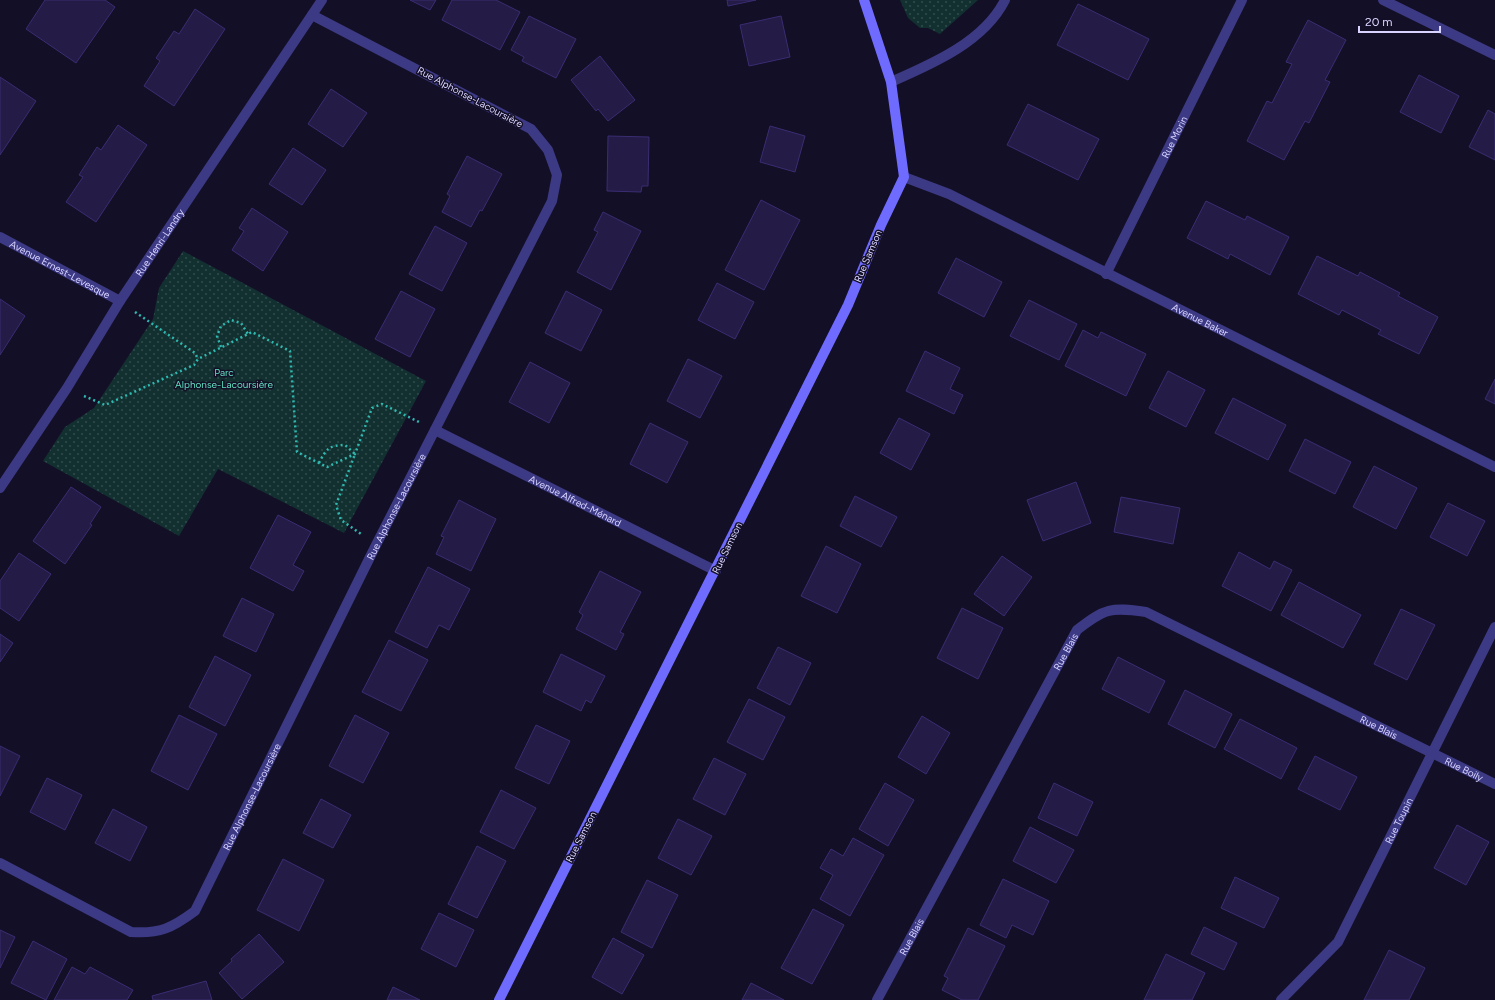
<svg xmlns="http://www.w3.org/2000/svg" width="1495" height="1000" font-family="Figtree,sans-serif">
<style>
.grass{fill:url(#grass-dots)}
.building{fill:#241b47;stroke:#3b2d73}
.lines{fill:none;stroke-linecap:round;stroke-linejoin:round}
.path{stroke:#2fb8b0;stroke-width:2.5;stroke-dasharray:2 3;stroke-linecap:butt}
.street{stroke:#3d3a85;stroke-width:10}
.secondary{stroke:#6f6bff;stroke-width:10}
.labels{text-anchor:middle;dominant-baseline:central;stroke-width:3;stroke-linejoin:round;paint-order:stroke}
.street-label{font-size:10px;fill:#d9d4ff;stroke:#130f26}
.park-label{font-size:10px;fill:#5fe0c0;stroke:#130f26}
</style>
<defs>
<pattern id="grass-dots" width="8" height="8" patternUnits="userSpaceOnUse"><rect width="8" height="8" fill="#12302f"/><path d="M2 2h.1M6 6h.1" fill="none" stroke="#344d4e" stroke-width="1.8" stroke-linecap="round"/></pattern>
</defs>
<rect width="100%" height="100%" fill="#130f26"/>
<path class="grass" d="M900 0H978L940 34 928 28H920L908 18Z
M183 251 426 381 344 533 218 469 179 536 43 461 65 427 94 408 153 319 159 288Z"/>
<path class="building" d="M45 0H105L115 7 76 63 26 29Z
M410 0H436L430 10Z
M452 0H496L520 12 500 50 442 20Z
M727 0H756L728 6Z
M1078 4 1149 39 1128 80 1057 45Z
M195 9 225 29 174 106 144 86 160 61 156 58 174 31 179 34Z
M529 16 576 39 556 78 522 61 524 57 511 50Z
M781 16 790 57 749 66 740 25Z
M1308 20 1346 40 1325 80 1330 82 1309 123 1305 121 1284 160 1247 141 1267 101 1272 103 1292 64 1286 62Z
M600 56 635 100 608 121 598 109 596 111 571 80Z
M1419 75 1459 96 1441 133 1400 112Z
M0 77 36 101 0 155Z
M331 89 367 113 343 147 308 124Z
M1028 104 1099 139 1078 180 1007 145Z
M1488 110 1495 114V160L1469 147Z
M118 125 147 145 96 222 66 202 83 177 79 175 97 147 101 150Z
M770 126 805 136 795 172 760 162Z
M608 136 649 137 648 186H642L641 192 607 191Z
M293 148 326 170 302 205 269 184Z
M467 156 502 174 482 211 480 210 471 227 442 212 450 196 447 194Z
M761 200 800 220 764 290 725 270Z
M1206 201 1245 220 1247 216 1289 237 1270 275 1230 254 1228 259 1187 238Z
M252 208 288 232 263 271 232 250 244 231 239 228Z
M603 212 641 231 611 290 577 272 598 232 594 230Z
M435 226 467 243 442 291 409 274Z
M1317 256 1358 276 1360 272 1400 293 1398 296 1438 317 1419 354 1378 334 1381 330 1342 310 1339 315 1298 294Z
M956 258 1002 282 984 317 938 293Z
M717 283 754 302 735 339 698 320Z
M401 291 435 309 410 357 375 339Z
M566 291 602 310 581 351 545 333Z
M0 299 25 316 0 355Z
M1029 300 1077 324 1059 360 1010 336Z
M1083 330 1098 338 1101 332 1146 354 1126 396 1065 366Z
M925 351 960 368 950 389 963 395 954 414 906 391Z
M688 359 722 376 700 418 667 401Z
M530 362 570 383 549 423 509 402Z
M1168 371 1205 390 1186 427 1149 408Z
M1495 379V404L1485 399Z
M1233 398 1286 425 1268 460 1215 433Z
M899 418 930 434 911 470 880 453Z
M650 423 688 442 667 483 630 464Z
M1305 439 1351 462 1335 494 1289 471Z
M1374 466 1417 488 1396 529 1353 507Z
M1076 482 1091 523 1043 541 1027 500Z
M71 487 101 507 90 524 92 525 65 564 33 541Z
M855 496 897 517 881 547 840 526Z
M1121 497 1180 508 1173 544 1114 532Z
M459 500 496 519 471 571 436 554 444 537 441 536Z
M1448 503 1485 521 1467 556 1430 537Z
M278 515 311 532 293 565 304 571 293 591 250 568Z
M826 546 861 564 837 613 801 596Z
M1239 552 1270 569 1274 561 1292 570 1271 611 1222 586Z
M19 553 51 574 19 621 0 608V581Z
M1002 556 1032 577 1004 616 974 594Z
M428 567 470 589 449 630 439 625 427 648 395 632Z
M600 571 641 592 620 632 624 634 616 650 576 629 583 615 579 612Z
M1299 582 1361 615 1343 648 1281 615Z
M242 598 274 614 256 652 223 636Z
M962 608 1003 628 978 679 937 658Z
M1401 609 1435 625 1407 680 1374 664Z
M0 634 13 643 0 662Z
M389 640 428 660 401 711 362 692Z
M778 647 811 663 790 705 757 688Z
M561 654 605 676 591 703 586 700 581 711 543 692Z
M215 656 251 675 225 726 189 707Z
M1118 657 1165 681 1149 713 1102 689Z
M1185 690 1232 714 1215 748 1168 724Z
M749 699 785 717 763 760 727 742Z
M179 715 217 734 188 790 151 771Z
M355 715 389 733 363 783 329 766Z
M922 716 950 733 926 774 898 757Z
M1240 719 1297 748 1281 779 1224 749Z
M536 725 570 741 549 784 515 768Z
M0 746 20 756 0 796Z
M1315 756 1357 777 1340 810 1298 789Z
M714 758 746 774 725 815 693 799Z
M47 778 82 795 65 830 30 812Z
M885 783 914 800 888 846 859 829Z
M1054 783 1093 802 1077 836 1038 818Z
M501 790 536 808 514 849 480 832Z
M321 799 351 815 333 848 303 833Z
M113 809 147 827 130 861 95 843Z
M678 819 712 836 691 875 658 858Z
M1457 825 1489 842 1466 885 1434 868Z
M1030 827 1074 850 1056 883 1013 861Z
M853 838 884 855 850 916 820 899 833 875 820 868 831 849 843 856Z
M477 846 506 861 477 918 448 904Z
M283 859 324 880 299 931 257 910Z
M1235 877 1279 898 1264 928 1221 908Z
M1003 879 1049 901 1033 935 1012 925 1006 938 980 925Z
M647 880 678 895 652 948 621 932Z
M813 909 844 925 812 984 781 968Z
M439 913 474 930 456 967 421 949Z
M1204 927 1237 943 1224 970 1191 954Z
M968 928 1005 946 978 1000H962L942 990 948 978 944 976Z
M0 930 15 937 0 968Z
M259 934 284 962 242 999 219 973 232 961 231 959Z
M613 938 644 955 622 994 592 977Z
M33 941 67 959 46 1000 11 983Z
M1389 950 1425 968 1409 1000H1364Z
M1166 954 1205 973 1192 1000H1144Z
M72 967 85 974 90 967 133 990 127 1000H54Z
M206 981 212 1000H153L152 996Z
M751 983 784 1000H742Z
M393 987 420 1000H387Z"/>
<g class="lines">
<path class="path" d="M135 312 195 353 198 359
M221 347 217 336 221 326 231 320 241 323 248 334
M84 396 105 405 194 365 198 359 252 332 290 351 297 452 327 467 355 454 372 408 382 404 419 422
M319 463C326 449 329 445 345 445L355 454 336 505 341 520 361 534"/>
<g class="street">
<path d="M1383 0 1495 55"/>
<path d="M891 82C932 64 984 42 1005 0"/>
<path id="s1" d="M904 177 949 194 1495 467"/>
<path id="s2" d="M0 237 120 301"/>
<path id="s3" d="M1106 274 1242 0"/>
<path id="s4" d="M435 430 716 571"/>
<path id="s5" d="M0 488 67 388 120 301 322 0"/>
<path id="s6" d="M0 863 131 932C160 934 172 928 195 911L376 545 552 201 557 175 548 150 531 129 312 15"/>
<path id="s7" d="M877 1000 1077 630C1105 608 1111 607 1146 612L1495 784"/>
<path id="s8" d="M1281 1000 1338 942 1495 627"/>
</g>
<path class="secondary" d="M499 1000 848 305 881 225 904 177 891 82 864 0"/>
</g>
<g class="labels">
<g class="street-label">
<text transform="translate(470 97) rotate(28)">Rue Alphonse-Lacoursière</text>
<text stroke="none"><textPath href="#s3" startOffset="153">Rue Morin</textPath></text>
<text stroke="none"><textPath href="#s5" startOffset="293">Rue Henri-Landry</textPath></text>
<text transform="translate(868 256) rotate(-67)">Rue Samson</text>
<text stroke="none"><textPath href="#s2" startOffset="68">Avenue Ernest-Levesque</textPath></text>
<text stroke="none"><textPath href="#s1" startOffset="329">Avenue Baker</textPath></text>
<text stroke="none"><textPath href="#s4" startOffset="157">Avenue Alfred-Ménard</textPath></text>
<text stroke="none"><textPath href="#s6" startOffset="669">Rue Alphonse-Lacoursière</textPath></text>
<text transform="translate(727 548) rotate(-64)">Rue Samson</text>
<text stroke="none"><textPath href="#s7" startOffset="396">Rue Blais</textPath></text>
<text stroke="none"><textPath href="#s7" startOffset="755">Rue Blais</textPath></text>
<text stroke="none"><textPath href="#s7" startOffset="850">Rue Boily</textPath></text>
<text stroke="none"><textPath href="#s6" startOffset="345">Rue Alphonse-Lacoursière</textPath></text>
<text stroke="none"><textPath href="#s8" startOffset="217">Rue Toupin</textPath></text>
<text transform="translate(581 837) rotate(-63)">Rue Samson</text>
<text stroke="none"><textPath href="#s7" startOffset="72">Rue Blais</textPath></text>
</g>
<g class="park-label">
<text x="224" y="372">Parc<tspan x="224" dy="12">Alphonse-Lacoursière</tspan></text>
</g>
</g>
<path d="M1359 26v6h81v-6" fill="none" stroke="#d9d4ff" stroke-width="2"/>
<text x="1365" y="26" font-size="12" fill="#d9d4ff" stroke="#130f26" stroke-width="3" paint-order="stroke">20 m</text>
</svg>
